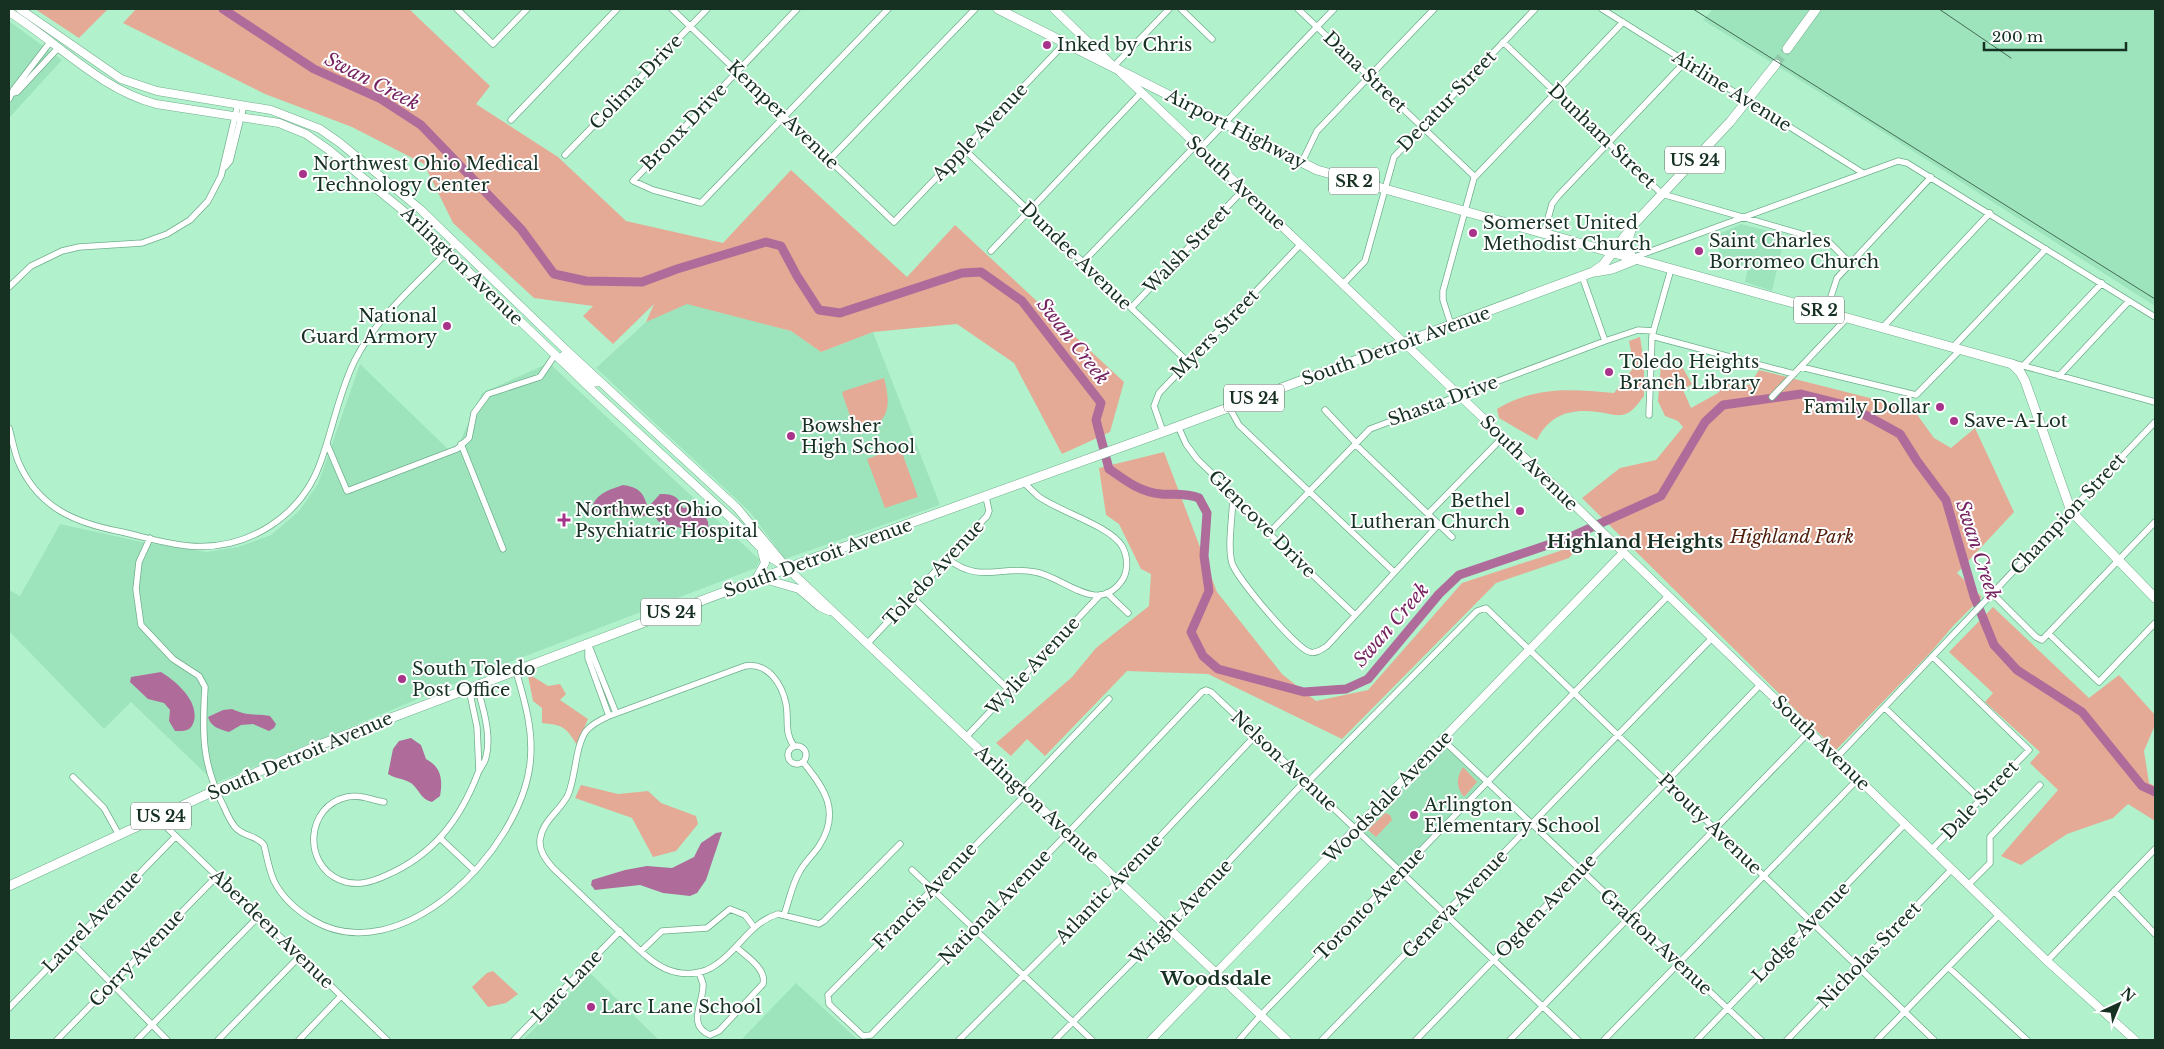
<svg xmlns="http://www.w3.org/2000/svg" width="2164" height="1049" font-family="'Libre Baskerville',serif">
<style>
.built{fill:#9de4bd}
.green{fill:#e5aa95}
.water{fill:#af6c9a}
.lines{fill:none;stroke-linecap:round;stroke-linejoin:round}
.river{stroke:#af6c9a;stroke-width:9}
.primary-tunnel{stroke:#92cbab;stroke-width:9;stroke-dasharray:9 4.5;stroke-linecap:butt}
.street-casing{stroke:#70ae8c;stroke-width:7}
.secondary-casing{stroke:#70ae8c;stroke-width:9}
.primary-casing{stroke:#70ae8c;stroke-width:10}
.street{stroke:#fff;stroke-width:5.5}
.secondary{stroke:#fff;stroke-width:8}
.primary{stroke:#fff;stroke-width:9}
.rail{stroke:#446a55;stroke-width:1}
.poi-dot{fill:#a8338b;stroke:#fff;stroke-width:2}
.labels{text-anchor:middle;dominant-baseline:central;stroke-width:4;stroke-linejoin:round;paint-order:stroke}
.shield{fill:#fff;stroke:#5c6e64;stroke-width:1}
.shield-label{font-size:16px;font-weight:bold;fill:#163022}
.poi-label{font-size:18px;fill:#163022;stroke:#fff;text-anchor:start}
.street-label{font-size:18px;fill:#163022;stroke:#fff}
.park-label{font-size:18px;font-style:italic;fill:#4f1d0a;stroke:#fff}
.water-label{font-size:19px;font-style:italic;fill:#762461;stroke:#fff}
.neighbourhood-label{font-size:19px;font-weight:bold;fill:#163022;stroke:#fff}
</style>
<rect width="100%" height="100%" fill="#b1f2cd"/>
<path class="built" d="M1713 9H2155V306L1880 130 1703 20Z
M9 21 62 60 9 118Z
M1741 224 1785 235 1772 291 1745 282 1748 268 1722 259 1714 236Z
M687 303 791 331 821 352 873 332 940 505 785 559 750 512 596 368 646 322Z
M549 363 760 560 756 568 471 677 211 785 208 776 131 702 104 729 9 631V590L20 596 60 524 142 542 207 552 238 547 271 535 299 511 318 484 360 364 450 451 458 446 482 393Z
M1443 740 1488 783 1401 872 1356 830Z
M590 973 659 1040H523Z
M796 983 858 1040H741Z"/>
<path class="green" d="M35 9H108L79 38Z
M136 9H409L490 86 476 104 558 157 626 221 723 243 791 170 907 277 955 225 1124 382 1110 432 1062 454 1014 363 957 324 873 332 821 352 791 331 687 304 646 322 654 304 613 344 583 316 593 306 534 298 453 223 424 164 352 127 265 94 123 23Z
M1640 337 1644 363V396C1640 401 1634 410 1628 413 1618 418 1608 413 1598 412 1570 408 1549 415 1537 440L1499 418 1497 409C1536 386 1570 389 1614 393L1634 367 1629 341Z
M1661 365H1681L1692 384 1683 390 1691 408 1718 393 1726 384 1749 385 1759 370 1913 409 1934 438 1951 448 1975 428 2014 512 1957 573 1982 597 1953 626 1931 652 1836 750 1582 498 1620 468 1656 460 1683 427 1678 421 1665 416 1658 401Z
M884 378C892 407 889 426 856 433L842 393 844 391Z
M900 447 918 497 885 508 867 459Z
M1164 452 1217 592 1282 674 1316 701 1368 690 1462 583 1581 544 1569 558 1496 583 1342 739 1208 674 1127 671 1045 756 1027 739 1011 756 996 743 1072 677 1096 648 1149 606 1151 574 1141 569 1119 524 1106 515 1099 468Z
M1993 607 2089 698 2119 675 2155 715V725L2144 751 2149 783 2155 786V821L2128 804 2113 818 2067 834 2021 865 2001 856 2058 790 2030 763 2040 752 1985 702 1993 693 1949 652Z
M528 676H532L548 686 560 684 566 694 560 700 588 719 577 745C566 727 563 725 542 723V708L533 701Z
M1463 767 1477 782 1464 797C1456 787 1456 778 1463 767Z
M581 785 618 794 648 791 661 803 696 816 698 824 676 851 653 857 632 818 575 798Z
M1385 813 1390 815 1392 820 1376 837 1368 830Z
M493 971 518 994 506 1003 488 1007 472 987 487 973Z"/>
<path class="water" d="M623 485C637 487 643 491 647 505L651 504 660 494C673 494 678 496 683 508L692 507 703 512 708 522 709 534 663 524 658 521 651 510 648 511 646 516 627 518 617 513 599 515 593 504C599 492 612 489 623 485Z
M161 672C176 681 199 701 194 721 191 732 184 731 175 731L169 721 170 710 164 703 148 699 130 682 131 677Z
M232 709C250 717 253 713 270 716L276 724 274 728 269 731 253 724 241 725 229 732C219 729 211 727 208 717L223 710Z
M411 738 421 745 426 759C441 767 443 779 440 796L432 802C421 800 419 789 411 783 403 778 395 779 388 774L393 749 399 741Z
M722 832 706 880 697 893 690 896 663 893 640 885 595 890 591 885 592 880 625 870 647 866 672 868 694 857 701 843 716 833Z"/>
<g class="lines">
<path class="river" d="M223 9 314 69 381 99 421 125 521 229 554 274 586 281 642 282 677 269 766 242 781 246 797 276 819 310 840 313 962 273 981 272 1022 301 1101 403 1096 420 1109 469C1126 481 1140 492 1161 494 1174 495 1187 493 1199 498L1207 513 1204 556 1209 591 1191 632 1203 656 1218 669 1304 692 1346 689 1368 679 1439 594 1459 575 1568 538 1661 496 1705 422 1723 405 1801 394 1849 406 1900 434 1917 461 1946 500 1974 596 1994 645 2017 670 2082 712 2142 786 2155 792"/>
<path class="primary-tunnel" d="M1776 64 1787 49"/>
<g class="street-casing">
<path id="street" d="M457 9 493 44 527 9
M672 9 894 222 1065 43
M797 9 633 181 653 190 701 203 888 9
M1181 9 1212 39
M1298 9 1475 177
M1602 9 1863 173
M1503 42 1662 194 1829 242 1850 263
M1114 66 1169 9
M13 93 17 92 59 47
M9 99 14 89 51 41
M511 120 617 9
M964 149 1188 362
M1200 149 1334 9
M565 155 707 9
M829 160 975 9
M1302 162 1317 131 1434 9
M225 167 230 161 244 105
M1544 233 1552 204 1558 196 1686 61
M991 251 1141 93
M1632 258 1898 161 1907 163 2155 317
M1083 262 1196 145
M1582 276 1605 341
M1343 284 1365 261 1394 157 1535 9
M9 287 31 266 62 251 79 247 142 243 167 234 190 220 208 201 221 176 238 104
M1131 308 1243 190
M1826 312 1837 278 1931 177
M1451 325 1443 300V291L1474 178 1623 22
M1882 328 1990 213
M1652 336 1794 374
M1953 347 2046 249
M2013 363 2155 402
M2023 366 2102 283
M1801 367 1916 395 1961 349
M2059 376 2129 301
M1772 397 1847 318
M1229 407 1239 425 1394 572
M1325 410 1356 443
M1649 415 1652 336 1671 269
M1178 426 1186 444 1197 459 1228 489 1258 523 1355 615
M9 428C12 439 14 450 18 461 38 508 75 523 122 532 144 537 167 544 189 546 248 551 302 516 321 461 333 428 339 392 355 360 377 316 422 279 456 243
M1163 432 1154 406 1159 393 1301 244
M327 444 347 491 457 449 469 438 474 413 488 394 540 377 555 355
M461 444 503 549
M1355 444 1452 537
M1233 494C1233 515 1227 545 1232 563 1236 577 1297 650 1310 652 1316 654 1322 649 1327 646L1439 524
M1428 514 1503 437
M1269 533 1370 429 1605 341 1638 330 1653 331
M150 538 139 562 136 589 141 625 173 659 199 676 205 687C202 734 202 765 224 807 227 814 230 821 235 827 243 837 257 835 264 845 267 857 269 870 274 881 282 897 295 909 311 919 400 974 520 850 530 764 534 732 525 702 516 671
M948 559C980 584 1000 565 1035 572 1065 577 1098 617 1123 579 1128 570 1128 556 1122 546 1109 525 1059 512 1038 496 1033 492 1029 487 1024 483
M1107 593 1128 613
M1993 594 2036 637 2042 640 2155 522
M912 597 1010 691
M2049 634 2099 682 2155 623
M867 644 987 516 989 511 986 497
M588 645V658L609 716
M589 646 616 713
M469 689 477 727 479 771
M1885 708 1981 800
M966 737 1100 595
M1443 740 1761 1040
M788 755a9 9 0 1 1 18 0a9 9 0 1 1-18 0Z
M794 746C784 733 789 719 786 704 782 684 768 662 745 666L609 716C600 720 592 724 586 731 575 747 576 776 568 795 560 811 542 821 540 840 539 851 546 860 553 868 575 889 597 910 619 931 634 944 648 961 666 969 682 976 703 975 717 964 739 949 751 922 778 914L819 924 824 921 900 844
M1836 758 2155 422
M73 777 104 808 119 835
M1307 783 1477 611 1486 608 1934 1040
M1022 790 1109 699
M1026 794 828 995 829 1004 832 1007 863 1036 871 1035 1068 833 1202 692 1206 690 1211 692 1578 1040
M384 802C371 800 360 794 347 797 306 806 302 864 340 880 356 887 372 882 387 875 433 855 460 820 478 773 480 768 485 763 486 757 491 738 485 715 480 697L469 689
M157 818 387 1040
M441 839 475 871
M1931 850 2029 750 1933 657
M912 870 1092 1040
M1968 885 1990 863V837L2040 785
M2114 891 2155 934
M784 915C789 901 792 884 800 871 805 862 813 855 819 846 841 812 825 789 803 762
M72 943 167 1040
M641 951 662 931 707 928 730 909 745 915 754 927
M2047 961 2155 849
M1948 967 2027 1040
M699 972C700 976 702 980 703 984 704 1003 686 1025 710 1035L719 1031 763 984C767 969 746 956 736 947
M9 1008 176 836
M57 1040 217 876
M137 1040 259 916
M218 1040 300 956
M299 1040 341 996
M514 1040 620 931
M959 1040 1118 881 1256 735
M1055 1040 1167 927 1305 781
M1239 1040 1261 1015 1668 596
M1322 1040 1712 638
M1416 1040 1760 685
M1510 1040 1809 732
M1604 1040 1858 779
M1697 1040 1905 824
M1787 1040 1952 869
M1877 1040 1999 915"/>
</g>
<g class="secondary-casing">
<path id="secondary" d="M20 9 121 79 157 91 271 110 320 129 340 143 420 209 565 349 737 508 787 568 1287 1040
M1054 9 1112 65
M9 12C57 42 100 89 156 104L279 123 306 134 329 150 417 222 593 391 736 523 771 558 781 564
M1120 72 1566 497 2047 961 2135 1040
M563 356C572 364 587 386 600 382
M761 578 799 589 820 607 829 611
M756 579 765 563 762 552
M1151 1040 1623 553"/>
</g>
<g class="primary-casing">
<path id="primary" d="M998 9 1317 170 2012 364 2020 372 2025 381 2071 511 2155 598
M1787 49 1816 9
M1631 230 1627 244 1632 258
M1595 272 1612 269 1637 259
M9 886 216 790 322 744 833 551 1163 432 1593 272 1603 265 1635 223 1730 122 1776 64"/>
</g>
<use href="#street" class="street"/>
<use href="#secondary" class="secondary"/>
<use href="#primary" class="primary"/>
<path class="rail" d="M1693 9 2155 299
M1939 9 2011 58"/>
</g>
<g class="poi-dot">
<circle cx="1047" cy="45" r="5"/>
<circle cx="303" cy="174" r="5"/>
<circle cx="1473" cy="233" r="5"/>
<circle cx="1699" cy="251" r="5"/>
<circle cx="447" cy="326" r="5"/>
<circle cx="1609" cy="372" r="5"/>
<circle cx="1940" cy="407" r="5"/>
<circle cx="1954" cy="421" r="5"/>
<circle cx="791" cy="436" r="5"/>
<circle cx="1520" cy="511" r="5"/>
<path d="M561.5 512.5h5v5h5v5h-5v5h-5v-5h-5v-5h5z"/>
<circle cx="402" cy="679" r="5"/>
<circle cx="1414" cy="815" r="5"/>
<circle cx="591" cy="1007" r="5"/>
</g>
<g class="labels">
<g class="shield">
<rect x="1665" y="146.5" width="60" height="27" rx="4"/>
<rect x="1329" y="167.5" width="50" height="27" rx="4"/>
<rect x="1794" y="296.5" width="50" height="27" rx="4"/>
<rect x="1224" y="384.5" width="60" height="27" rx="4"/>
<rect x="641" y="598.5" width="60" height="27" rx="4"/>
<rect x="131" y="802.5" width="60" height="27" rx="4"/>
</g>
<g class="shield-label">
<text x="1695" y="160">US 24</text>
<text x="1354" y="181">SR 2</text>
<text x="1819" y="310">SR 2</text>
<text x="1254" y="398">US 24</text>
<text x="671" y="612">US 24</text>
<text x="161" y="816">US 24</text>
</g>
<g class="poi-label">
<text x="1057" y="45">Inked by Chris</text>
<text x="313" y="164">Northwest Ohio Medical<tspan x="313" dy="21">Technology Center</tspan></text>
<text x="1483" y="223">Somerset United<tspan x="1483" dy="21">Methodist Church</tspan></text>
<text x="1709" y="241">Saint Charles<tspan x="1709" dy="21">Borromeo Church</tspan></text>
<text x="437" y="316" text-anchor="end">National<tspan x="437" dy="21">Guard Armory</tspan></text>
<text x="1619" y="362">Toledo Heights<tspan x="1619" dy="21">Branch Library</tspan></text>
<text x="1930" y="407" text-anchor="end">Family Dollar</text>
<text x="1964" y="421">Save-A-Lot</text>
<text x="801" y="426">Bowsher<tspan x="801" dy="21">High School</tspan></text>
<text x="1510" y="501" text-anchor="end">Bethel<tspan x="1510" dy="21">Lutheran Church</tspan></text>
<text x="575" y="510">Northwest Ohio<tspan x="575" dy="21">Psychiatric Hospital</tspan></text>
<text x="412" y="669">South Toledo<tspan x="412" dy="21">Post Office</tspan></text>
<text x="1424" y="805">Arlington<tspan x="1424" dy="21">Elementary School</tspan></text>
<text x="601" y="1007">Larc Lane School</text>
</g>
<g class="street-label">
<text transform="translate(1365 72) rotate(44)">Dana Street</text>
<text transform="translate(636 82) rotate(-46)">Colima Drive</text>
<text transform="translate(1732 91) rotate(32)">Airline Avenue</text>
<text transform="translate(1447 101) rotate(-46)">Decatur Street</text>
<text transform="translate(783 115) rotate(44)">Kemper Avenue</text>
<text transform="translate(684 127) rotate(-46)">Bronx Drive</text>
<text transform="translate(1236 129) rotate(27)">Airport Highway</text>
<text transform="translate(980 132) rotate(-46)">Apple Avenue</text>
<text transform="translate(1602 136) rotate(44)">Dunham Street</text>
<text transform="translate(1236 183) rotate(43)">South Avenue</text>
<text transform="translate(1187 249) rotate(-46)">Walsh Street</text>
<text transform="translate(1076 256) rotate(44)">Dundee Avenue</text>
<text transform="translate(462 266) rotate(44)">Arlington Avenue</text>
<text transform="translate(1215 334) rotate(-46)">Myers Street</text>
<text transform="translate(1396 346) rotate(-20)">South Detroit Avenue</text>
<text transform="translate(1443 401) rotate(-20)">Shasta Drive</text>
<text transform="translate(1529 463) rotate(44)">South Avenue</text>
<text transform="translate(2068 514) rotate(-47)">Champion Street</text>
<text transform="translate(1262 524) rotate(45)">Glencove Drive</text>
<text transform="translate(818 558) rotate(-20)">South Detroit Avenue</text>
<text transform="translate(934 573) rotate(-47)">Toledo Avenue</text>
<text transform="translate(1033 666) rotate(-47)">Wylie Avenue</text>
<text transform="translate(1821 743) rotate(44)">South Avenue</text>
<text transform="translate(300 756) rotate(-23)">South Detroit Avenue</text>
<text transform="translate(1284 761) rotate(43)">Nelson Avenue</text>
<text transform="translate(1388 797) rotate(-46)">Woodsdale Avenue</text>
<text transform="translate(1980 800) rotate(-46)">Dale Street</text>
<text transform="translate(1037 804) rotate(43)">Arlington Avenue</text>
<text transform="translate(1710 824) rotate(44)">Prouty Avenue</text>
<text transform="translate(1109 889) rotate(-46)">Atlantic Avenue</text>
<text transform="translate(925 896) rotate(-46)">Francis Avenue</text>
<text transform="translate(1370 904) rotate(-46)">Toronto Avenue</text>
<text transform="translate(1455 904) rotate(-46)">Geneva Avenue</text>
<text transform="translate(1546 906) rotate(-46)">Ogden Avenue</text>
<text transform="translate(995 907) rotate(-46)">National Avenue</text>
<text transform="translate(1181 912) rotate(-46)">Wright Avenue</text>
<text transform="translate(92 922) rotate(-46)">Laurel Avenue</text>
<text transform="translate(272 929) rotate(44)">Aberdeen Avenue</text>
<text transform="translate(1801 932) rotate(-46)">Lodge Avenue</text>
<text transform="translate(1656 942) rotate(43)">Grafton Avenue</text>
<text transform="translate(1869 955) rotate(-46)">Nicholas Street</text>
<text transform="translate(137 958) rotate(-46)">Corry Avenue</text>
<text transform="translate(567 986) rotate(-46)">Larc Lane</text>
</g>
<g class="park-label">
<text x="1792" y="537">Highland Park</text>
</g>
<g class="water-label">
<text transform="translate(372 81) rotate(27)">Swan Creek</text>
<text transform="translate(1073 341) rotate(52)">Swan Creek</text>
<text transform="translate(1978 550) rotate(72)">Swan Creek</text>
<text transform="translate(1391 625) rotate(-49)">Swan Creek</text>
</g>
<g class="neighbourhood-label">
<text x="1635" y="541">Highland Heights</text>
<text x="1216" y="978">Woodsdale</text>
</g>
</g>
<rect width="2164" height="1049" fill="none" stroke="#163022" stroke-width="20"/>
<g transform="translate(2119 1004) rotate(44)" stroke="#ffffff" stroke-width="4" paint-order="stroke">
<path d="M0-4L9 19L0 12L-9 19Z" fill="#163022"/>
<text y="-8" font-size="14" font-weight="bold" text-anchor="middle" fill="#163022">N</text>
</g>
<path d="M1984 42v8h142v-8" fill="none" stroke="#163022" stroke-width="2.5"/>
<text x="1992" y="42" font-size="15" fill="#163022" stroke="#ffffff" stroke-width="4" paint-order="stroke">200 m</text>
</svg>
